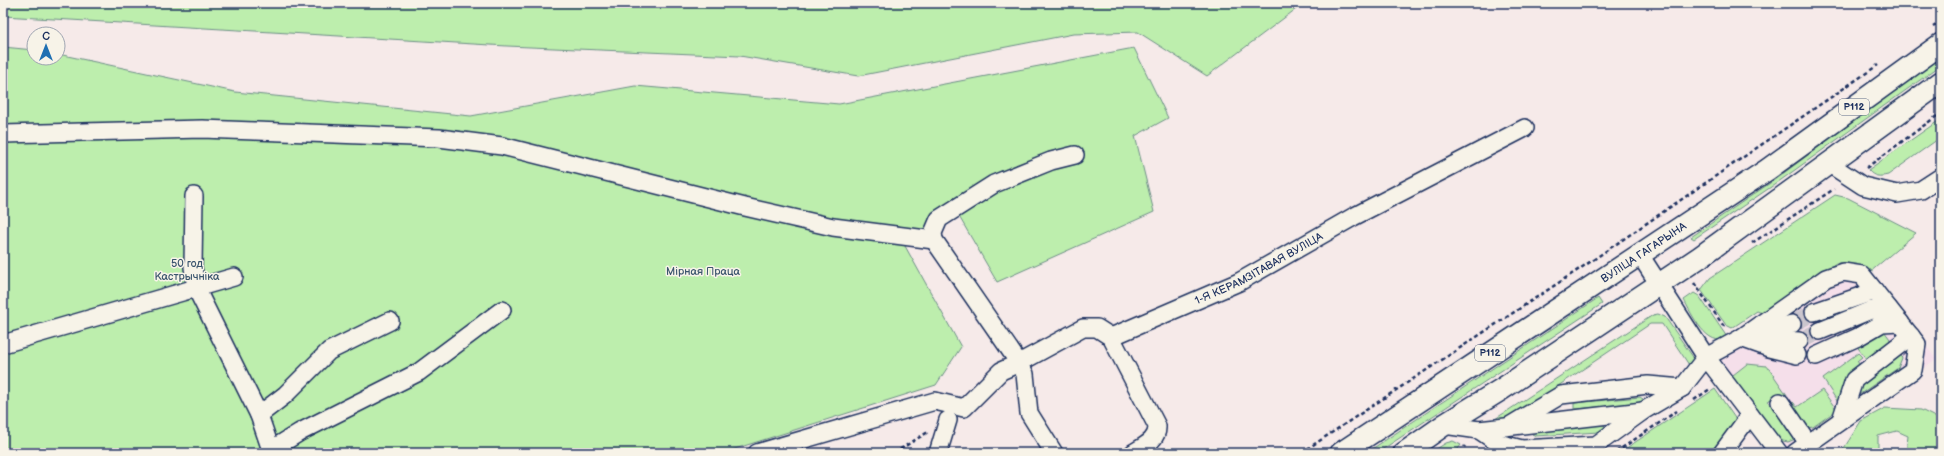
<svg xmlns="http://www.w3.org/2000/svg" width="1944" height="456" font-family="'Balsamiq Sans',sans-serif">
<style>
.built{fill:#f5dfea}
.green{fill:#bdeead;stroke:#6c8e86}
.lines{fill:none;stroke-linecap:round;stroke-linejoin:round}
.minor-tunnel{stroke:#cac5cd;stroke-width:17;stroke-dasharray:17 8;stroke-linecap:butt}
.minor-casing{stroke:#1b2f5e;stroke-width:20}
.major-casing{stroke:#1b2f5e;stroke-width:24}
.path{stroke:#1b2f5e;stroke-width:2.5;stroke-dasharray:4 3;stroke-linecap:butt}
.minor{stroke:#f7f3e8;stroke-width:17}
.major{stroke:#f7f3e8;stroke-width:21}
.labels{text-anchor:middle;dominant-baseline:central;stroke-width:3;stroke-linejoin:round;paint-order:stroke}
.shield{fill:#f7f3e8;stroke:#5d6a87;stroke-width:1}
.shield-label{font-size:10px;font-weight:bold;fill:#1b2f5e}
.street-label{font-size:11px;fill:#1b2f5e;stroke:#f7f3e8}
.park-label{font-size:11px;fill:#3b556e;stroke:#f7f3e8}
</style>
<rect width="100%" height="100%" fill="#f6eae9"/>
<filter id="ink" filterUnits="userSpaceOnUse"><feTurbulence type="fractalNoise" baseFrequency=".025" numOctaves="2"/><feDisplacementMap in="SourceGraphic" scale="8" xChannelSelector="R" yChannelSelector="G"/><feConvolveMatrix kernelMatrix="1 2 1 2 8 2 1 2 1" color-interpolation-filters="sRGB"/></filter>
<g filter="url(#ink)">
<path class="built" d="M1846 262 1860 266 1869 273 1936 359 1807 453H1784L1713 350 1836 263Z"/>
<path class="green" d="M3 3H1304L1207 76 1138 32 1073 34 858 76 740 56 507 46 3 16Z
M3 47 34 50V58H58V54L235 92 471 116 635 86 839 104 1134 48 1168 118 1135 136 1154 212 997 282 957 213 905 246 961 347 936 385 722 453H3Z
M1941 57V65L1774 185 1694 239 1691 237 1770 183Z
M1941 119V137L1888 175C1879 177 1874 177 1868 170Z
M1835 195 1848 198 1916 233 1869 273C1859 265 1849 262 1836 263L1764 314 1757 311 1732 328 1726 325 1701 290 1710 278Z
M1694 293 1699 296 1727 337C1708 350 1691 313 1684 300Z
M1598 298 1602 304 1377 453H1366Z
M1658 314 1665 317 1693 357 1694 361 1689 365 1662 324H1650L1509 419 1500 421 1495 419 1653 315Z
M1884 331 1890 339 1889 347 1869 363 1856 345Z
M1900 351 1902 358 1898 368 1853 399 1859 382Z
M1858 353 1862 357 1857 361 1862 368 1839 404 1823 379Z
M1747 364 1767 366 1787 395 1783 398 1779 394 1768 401 1772 407 1776 405 1798 438 1788 442 1778 440 1734 381 1733 375Z
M1715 389 1739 424 1726 434 1711 453H1619Z
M1822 390 1837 410 1813 427 1807 428 1788 406 1793 402 1797 407Z
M1640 397 1643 399 1642 402 1639 403 1577 409H1574V403Z
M1885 408 1921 410 1941 420V453H1906L1908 436 1897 431 1878 436V453H1841L1861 421Z
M1600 425H1604L1605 428 1599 432 1536 436 1532 434 1535 429Z
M1453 441 1461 445 1455 453H1430L1446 443Z"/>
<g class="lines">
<path class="minor-tunnel" d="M1792 324 1814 312
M1799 341 1820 331"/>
<g class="minor-casing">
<g id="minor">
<path d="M3 134 202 129 439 138 502 146 745 207 833 227 934 240"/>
<path d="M1828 163 1863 186 1897 194 1921 190 1941 177"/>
<path d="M194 196 193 267 196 288 234 277"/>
<path d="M1640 255 1706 357 1779 453"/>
<path d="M1814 312 1875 291"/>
<path d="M1820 331 1871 310 1889 309"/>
<path d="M1757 333 1792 324"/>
<path id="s1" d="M1111 337 1239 282 1353 217 1525 128"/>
<path d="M1111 337 1157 426C1158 440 1144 446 1133 453"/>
<path d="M1741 338 1769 348 1797 355"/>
<path d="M1764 339 1799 341"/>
<path d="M3 344 196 288 259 415"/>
<path d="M1816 356 1858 337 1882 323 1900 322"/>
<path d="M1780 402 1808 443"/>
<path d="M1841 420 1854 380 1911 336"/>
<path d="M1444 425 1479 430 1498 443 1522 449 1596 445 1643 411 1682 388 1706 357 1741 338 1826 278 1843 272 1862 275 1917 344 1913 370 1795 453"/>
<path d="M1511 425 1561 395 1648 385 1682 388"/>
<path d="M1479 430 1643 411"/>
<path d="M271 450 259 415 285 395 329 351 390 321"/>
<path d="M268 453 271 450 300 432 419 372 502 310"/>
<path d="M757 453 935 401 964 408 1001 371 1019 363 1083 328H1097L1111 337"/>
<path d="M938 453 948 420"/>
<path d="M1054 453 1029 413 1025 374 1019 363 934 240 933 233 939 219 994 184 1051 161 1075 155"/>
<path d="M1722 453 1750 415"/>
</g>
</g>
<g class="major-casing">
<g id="major">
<path id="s2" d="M1341 453 1767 170 1941 44"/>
<path d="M1404 453 1444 425 1502 389 1700 257 1941 82"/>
</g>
</g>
<path class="path" d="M1933 27 1941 22
M1866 168 1941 113
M1752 243 1834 189
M1694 283 1725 328
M1694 400 1710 389
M1616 452 1677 411
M894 453 928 432
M1301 453 1587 264 1878 65
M1460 453 1465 446"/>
<use href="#minor" class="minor"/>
<use href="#major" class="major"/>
</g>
</g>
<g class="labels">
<g class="shield">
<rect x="1839" y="99" width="30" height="16" rx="3"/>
<rect x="1475" y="345" width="30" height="16" rx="3"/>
</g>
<g class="shield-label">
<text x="1854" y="107">Р112</text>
<text x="1490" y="353">Р112</text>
</g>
<g class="street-label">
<text stroke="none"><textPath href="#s2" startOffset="363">ВУЛІЦА ГАГАРЫНА</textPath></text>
<text stroke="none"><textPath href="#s1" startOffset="163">1-Я КЕРАМЗІТАВАЯ ВУЛІЦА</textPath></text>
</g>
<g class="park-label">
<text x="187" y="263">50 год<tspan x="187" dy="13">Кастрычніка</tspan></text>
<text x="703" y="271">Мірная Праца</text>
</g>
</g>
<rect width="1944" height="456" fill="none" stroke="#f7f3e8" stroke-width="16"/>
<rect x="8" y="8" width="1928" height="440" fill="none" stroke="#1b2f5e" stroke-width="1.5" filter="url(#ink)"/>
<g transform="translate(46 46)"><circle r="19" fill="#f7f3e8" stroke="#9fa5b1"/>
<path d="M0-3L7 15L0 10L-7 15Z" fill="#1f6fb2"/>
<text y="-6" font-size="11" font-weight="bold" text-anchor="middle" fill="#1b2f5e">С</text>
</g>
</svg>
